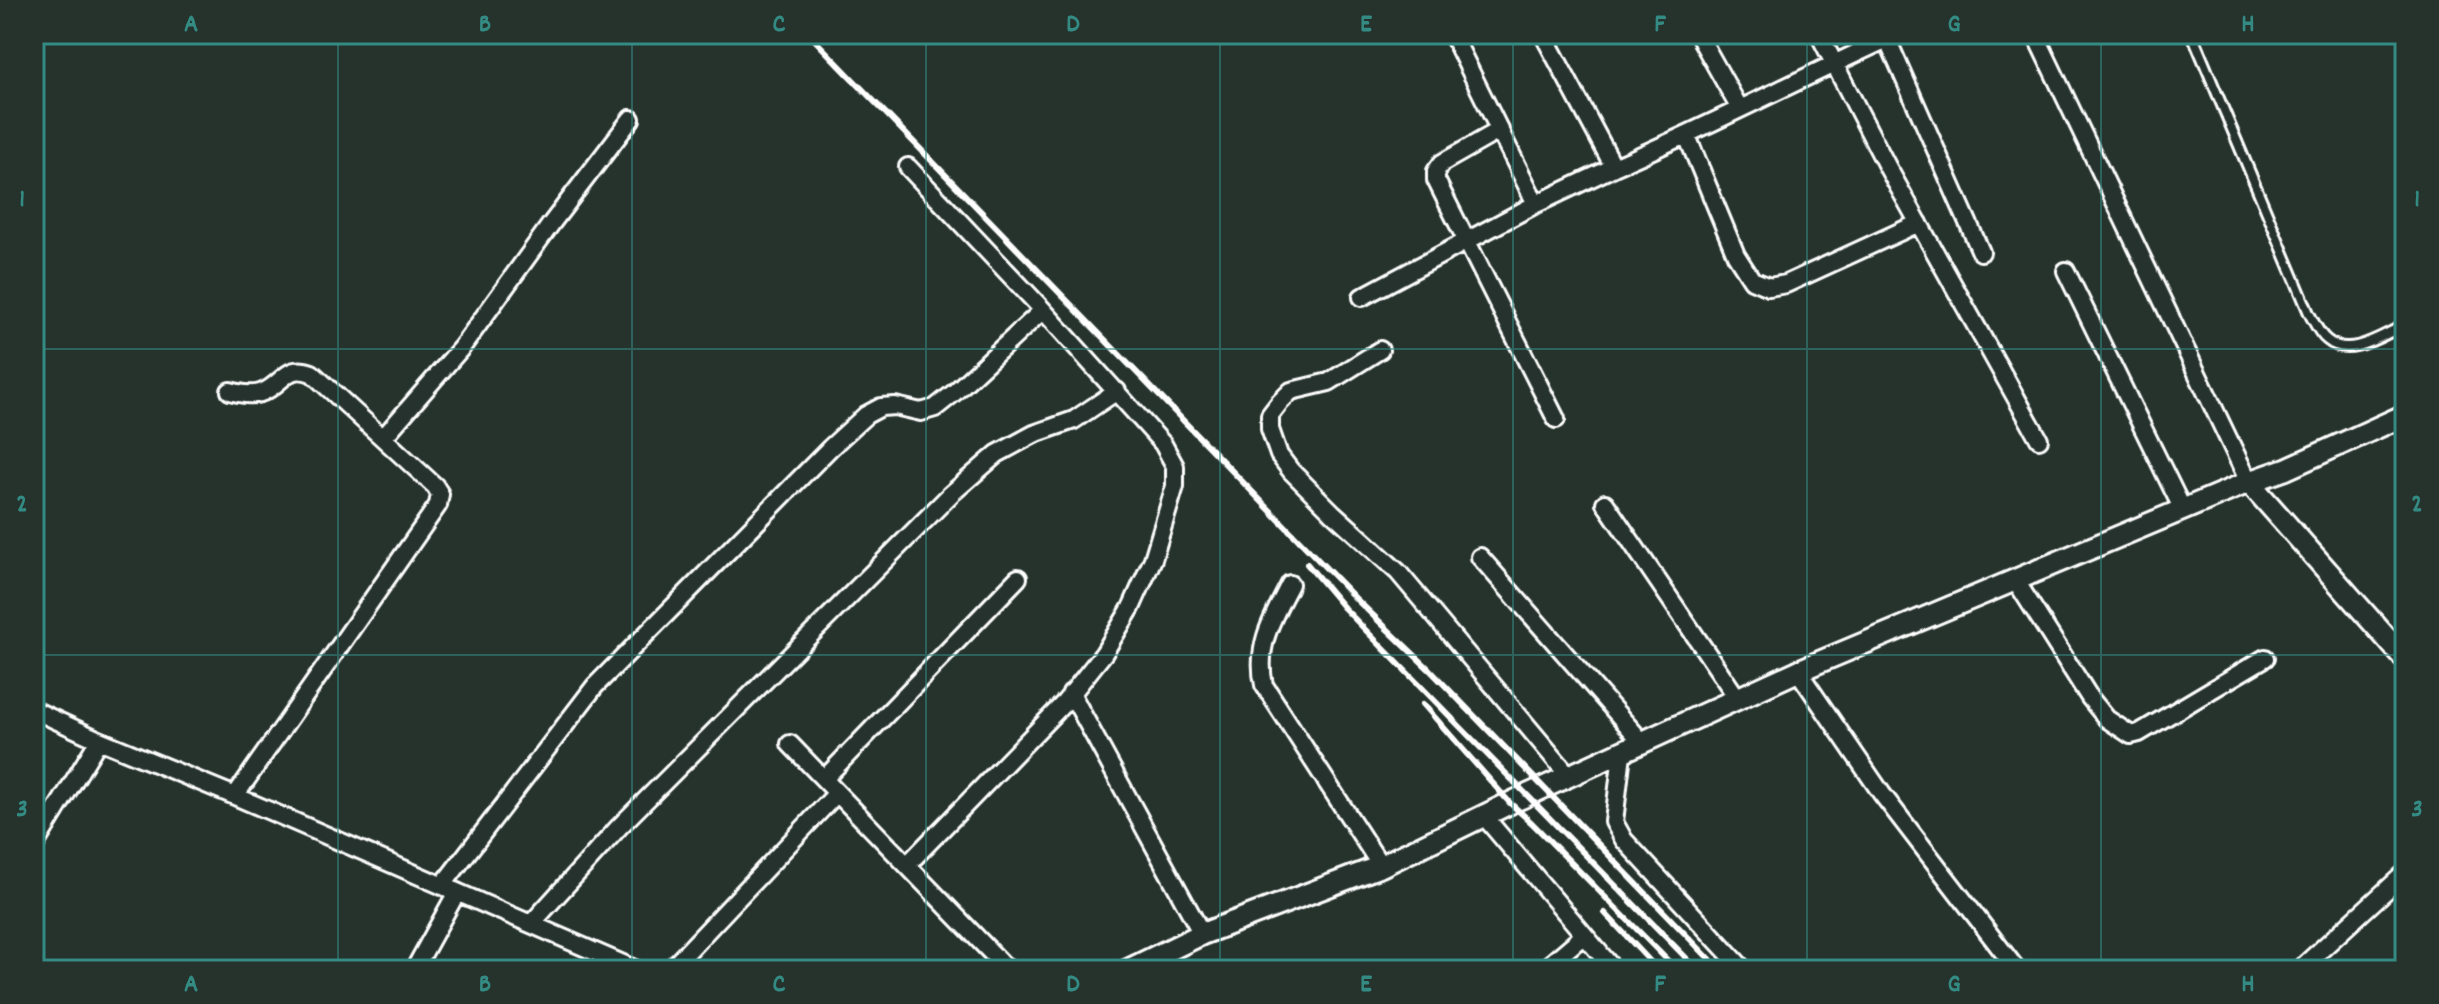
<svg xmlns="http://www.w3.org/2000/svg" width="2439" height="1004" font-family="Dekko,sans-serif">
<style>
.lines{fill:none;stroke-linecap:round;stroke-linejoin:round}
.service-casing{stroke:#fff;stroke-width:14}
.minor-casing{stroke:#fff;stroke-width:22}
.tertiary-casing{stroke:#fff;stroke-width:26}
.service{stroke:#26332d;stroke-width:8}
.minor{stroke:#26332d;stroke-width:16}
.tertiary{stroke:#26332d;stroke-width:20}
.rail{stroke:#fff;stroke-width:6}
.grid{fill:none;stroke:#338b84;stroke-width:2;stroke-opacity:0.55}
.neatline{fill:none;stroke:#338b84;stroke-width:3}
.grid-label{font-size:26px;text-anchor:middle;font-weight:bold;fill:#338b84}
</style>
<rect width="100%" height="100%" fill="#26332d"/>
<filter id="ink" filterUnits="userSpaceOnUse"><feTurbulence type="fractalNoise" baseFrequency=".0125" numOctaves="2"/><feDisplacementMap in="SourceGraphic" scale="16" xChannelSelector="R" yChannelSelector="G"/><feConvolveMatrix kernelMatrix="1 2 1 2 8 2 1 2 1" color-interpolation-filters="sRGB"/></filter>
<g filter="url(#ink)">
<g class="lines">
<g class="service-casing">
<path id="service" d="M2192 34 2309 313C2314 322 2319 334 2327 340 2349 359 2382 335 2405 325"/>
</g>
<g class="minor-casing">
<path id="minor" d="M1452 34 1536 204
M1543 34 1614 167C1710 126 1803 77 1898 34
M1698 34 1740 109
M1819 34 1888 168 2039 439
M2035 34 2249 482
M1887 39 1981 252
M1500 130 1442 163 1436 171V180L1556 419
M1687 136 1736 255 1752 280 1769 287 1786 284 1919 223
M2066 271 2183 510
M1362 297 1536 204 1614 167
M1380 350 1329 382 1291 391 1280 402 1270 415V429L1279 455 1291 471 1333 513 1398 572 1570 777
M230 391C242 394 256 397 267 390 285 380 288 364 312 373L435 486 440 494 438 505 235 796
M383 438 462 347 551 224 631 119
M1605 503 1738 699
M1480 557 1643 743
M2016 581 2090 698 2107 719 2131 735 2139 733 2265 658
M1290 584C1273 617 1255 646 1264 685L1381 866
M1798 671 1882 794 2017 970
M1071 693 1202 934
M34 710 99 740 235 796 637 970
M790 744 1008 970
M1622 753 1614 822 1624 840 1744 970
M824 779 1018 578
M1484 816 1614 970
M34 846 99 740
M907 865 1065 702 1104 653 1131 608 1153 559 1175 486V466L1163 444 1043 310 908 167
M442 886 595 686 830 448 866 415 881 407 895 406 921 412 935 408 955 392 1043 310
M531 924 619 827 951 494 997 454 1034 434 1074 420 1117 391
M414 970 457 892
M670 970 837 793
M1543 970 1584 935
M2299 970 2405 873"/>
</g>
<g class="tertiary-casing">
<path id="tertiary" d="M2249 482 2405 659
M1128 970 1202 934 1381 866 1510 803 1798 671 2249 482 2286 469 2405 415"/>
</g>
<use href="#service" class="service"/>
<use href="#minor" class="minor"/>
<use href="#tertiary" class="tertiary"/>
<path class="rail" d="M809 34 1357 600 1429 669 1720 970
M1307 564 1344 608 1698 970
M1423 704 1510 803 1532 823 1677 970
M1605 913 1658 970"/>
</g>
</g>
<path class="grid" d="M338 34V970M632 34V970M926 34V970M1220 34V970M1513 34V970M1807 34V970M2101 34V970M34 349H2405M34 655H2405"/>
<rect width="2439" height="1004" fill="none" stroke="#26332d" stroke-width="88"/>
<rect x="44" y="44" width="2351" height="916" class="neatline"/>
<g class="grid-label">
<text x="191" y="31">A</text>
<text x="485" y="31">B</text>
<text x="779" y="31">C</text>
<text x="1073" y="31">D</text>
<text x="1366" y="31">E</text>
<text x="1660" y="31">F</text>
<text x="1954" y="31">G</text>
<text x="2248" y="31">H</text>
<text x="22" y="206">1</text>
<text x="2417" y="206">1</text>
<text x="22" y="511">2</text>
<text x="2417" y="511">2</text>
<text x="22" y="816">3</text>
<text x="2417" y="816">3</text>
<text x="191" y="991">A</text>
<text x="485" y="991">B</text>
<text x="779" y="991">C</text>
<text x="1073" y="991">D</text>
<text x="1366" y="991">E</text>
<text x="1660" y="991">F</text>
<text x="1954" y="991">G</text>
<text x="2248" y="991">H</text>
</g>
</svg>
